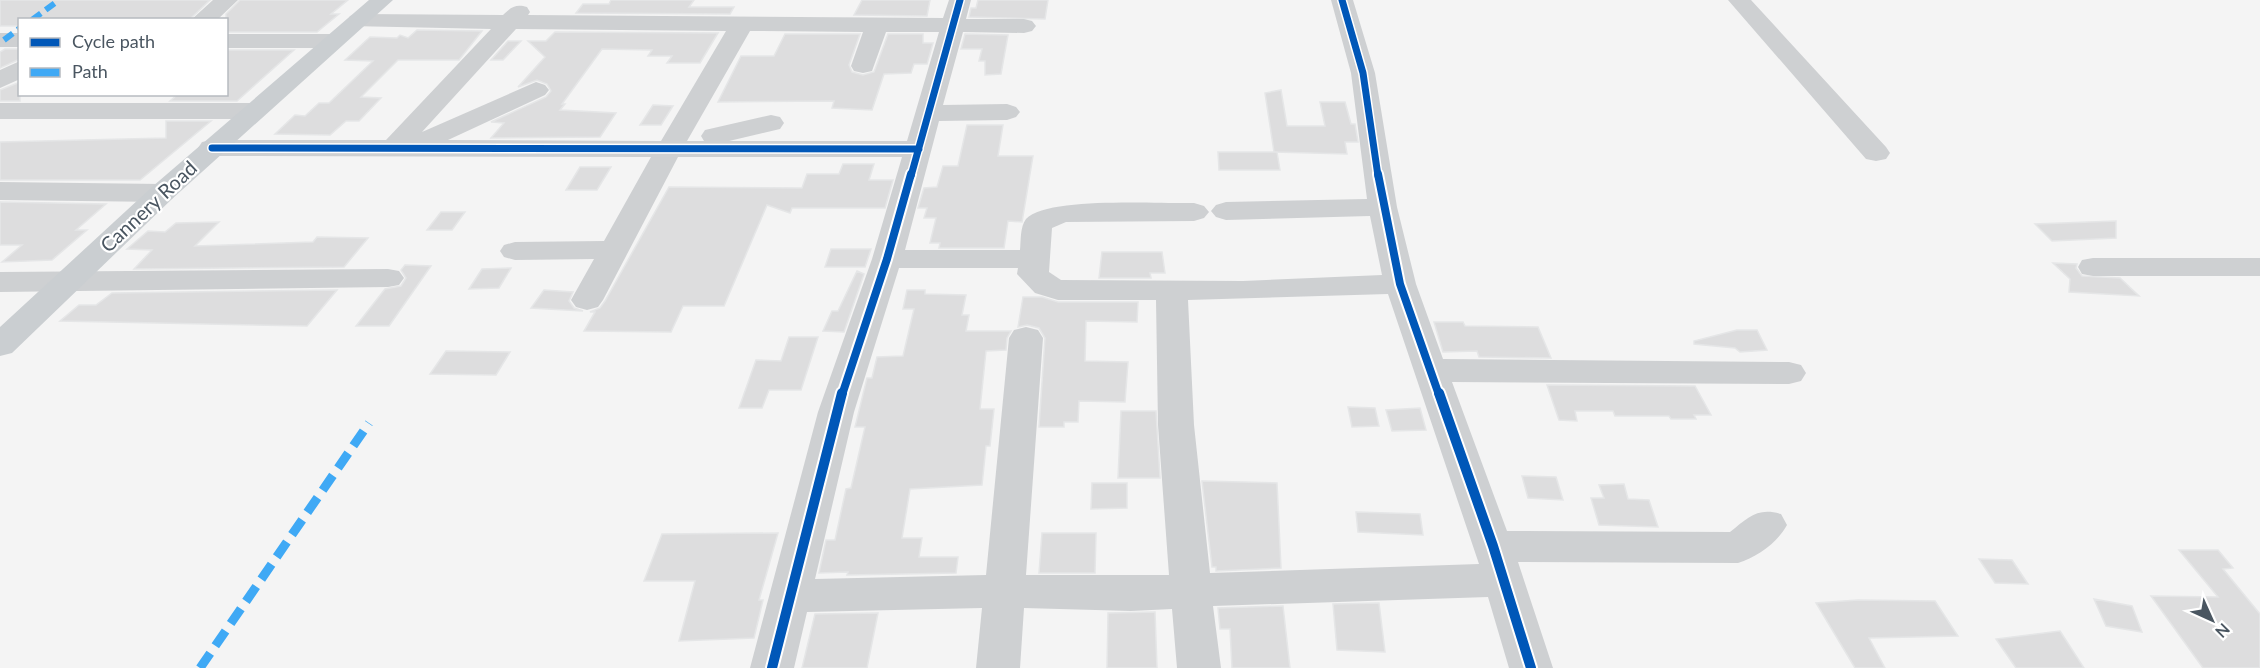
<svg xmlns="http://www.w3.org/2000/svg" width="2260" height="668" font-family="Lato,sans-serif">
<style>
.building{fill:#ddddde;stroke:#e5e6e7;stroke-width:1.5}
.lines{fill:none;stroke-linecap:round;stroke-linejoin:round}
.minor{fill:#ced0d2;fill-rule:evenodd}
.major{fill:#caced1;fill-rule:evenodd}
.quiet-far1{stroke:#3fa9f5;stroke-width:6;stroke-dasharray:11 6;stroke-linecap:butt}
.quiet{stroke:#3fa9f5;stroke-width:9;stroke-dasharray:18 9;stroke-linecap:butt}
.cycleway-far2-casing{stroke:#fff;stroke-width:10}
.cycleway-far1-casing{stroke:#fff;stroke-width:12}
.cycleway-casing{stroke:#fff;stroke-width:14}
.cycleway-far2{stroke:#0057b8;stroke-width:7}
.cycleway-far1{stroke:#0057b8;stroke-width:8}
.cycleway{stroke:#0057b8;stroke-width:10}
.labels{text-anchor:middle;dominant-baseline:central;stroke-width:4.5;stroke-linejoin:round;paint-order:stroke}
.street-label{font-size:20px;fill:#4a5661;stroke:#fff}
</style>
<rect width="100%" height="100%" fill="#f4f4f4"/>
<path class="building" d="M0 0H210L189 20H20V26H0Z
M240 0H348L331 14H339L317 32H226V14Z
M611 0H694L689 7H734L730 14 576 13 583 4H609Z
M862 0H930L927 16 854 15Z
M978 0H1048L1045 19 969 17 971 8H976Z
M417 30 482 31 459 60H398L361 97 381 98 359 121H346L330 135 275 134 295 115 305 116 319 103H329L373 61 345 60 370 37 397 38 400 35 408 38Z
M555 32 718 33 700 63H667L672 56H648L652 50 602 49 562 104H565L560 110 616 113 600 137 491 138 504 123 491 122 546 97 551 91 547 84 537 80 518 87 545 57 528 41H546Z
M785 34H860L849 65 852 72 863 75 874 72 888 34H923V43H933L927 64H914L911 73 884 74 872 110 832 108 834 101 718 102 741 56H774Z
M965 34 1008 35 1001 74 985 75V61H979L982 49H961Z
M508 41H521L503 60H491Z
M5 49H20V59L0 68V52Z
M226 50H294L237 101H170L178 94H226Z
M20 82V101H0V90Z
M1281 90 1287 126H1325L1320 102H1345L1351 124H1355L1358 142H1345L1347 154 1274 152 1265 93Z
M653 105 673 106 661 125H640Z
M166 121H211L140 180H0V142L166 138Z
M967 125H1003L998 156H1033L1022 222 1008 221 1004 248H939L940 243H930L936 218H924L927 208H918L924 188 937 187 943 166H958Z
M1218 152H1277L1280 170H1219Z
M843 164H874L869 180H893L885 208H792L790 213 767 205 724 306H683L671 332 584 331 595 312H590L600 308 605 301 669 187 802 188 807 174H839Z
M580 167H611L597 190H566Z
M0 202 106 204 76 230H87L52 260 2 262 22 245H0Z
M441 212H465L452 230H427Z
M2116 221V238L2052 241 2035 224Z
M219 222 195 246 313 242 317 237 368 238 344 267 134 269 152 250 127 249 148 231 165 232 176 223Z
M831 249H871L865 267H825Z
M1102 252H1162L1165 273H1150L1151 278H1099Z
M2053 263 2077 264 2076 268 2082 276 2120 278 2139 296 2069 292 2070 279Z
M405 265 431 266 389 326H356L385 289 401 286 406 278 401 270Z
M511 268 499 288 469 289 482 269Z
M857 271 864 274 844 332 823 331 832 311H838Z
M337 290 307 326 60 321 79 305H96L112 293Z
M544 290 573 292 569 301 574 308 583 311 531 308Z
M907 290H925V294L966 295 962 315H969L966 331H1011L1007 338 1006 350 986 351 980 409H994L990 446H986L982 485 910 489 902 538H922L919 557H958L956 573 847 575 848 572 819 573 826 540H835L846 489 851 488 865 427H855L867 378H872L877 357 903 356 914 309H903Z
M1023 297H1042L1058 302H1138L1137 322 1086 321 1085 361 1128 362 1125 402 1079 401 1078 422H1064V427H1039L1045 338 1039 328 1027 325 1018 327Z
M1434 322H1463L1465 326 1538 327 1551 358 1479 357 1477 351 1443 352Z
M1737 330H1757L1767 350 1740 352 1735 348 1694 344V341Z
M789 337H818L801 390H769L762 408H739L756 360 781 361Z
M446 351 510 352 496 375 430 374Z
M1547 385 1695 386 1711 415H1694L1696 419H1671L1669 416H1615L1613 411H1575L1577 421 1559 420Z
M1348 407 1375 408 1379 426 1352 427Z
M1420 408 1426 430 1392 431 1386 410Z
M1121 411H1156L1160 478H1118Z
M1522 476 1556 477 1563 500 1528 498Z
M1202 481 1277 483 1281 568 1216 571V567H1212Z
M1092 483H1127V508L1091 509Z
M1624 484 1628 499 1649 500 1658 527 1599 525 1591 498H1604L1599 485Z
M1356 512 1420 514 1423 535 1358 532Z
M778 533 759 600H763L754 638 679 641 695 581H644L662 534Z
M1042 533H1096L1095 573H1039Z
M2179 550H2218L2233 568 2223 569 2260 614V668H2203L2151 596 2218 597Z
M1979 559 2012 560 2028 584 1995 583Z
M2094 599 2132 606 2142 632 2106 626Z
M1858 600 1935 601 1958 636 1869 638 1885 668H1855L1816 603Z
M1379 603 1385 652 1337 650 1333 604Z
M1283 606 1290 668H1232L1230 629H1220L1218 608Z
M1155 612 1157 668H1107L1108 613Z
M878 613 867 668H802L815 614Z
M2060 631 2084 668H2016L1996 639Z"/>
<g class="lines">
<path class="minor" d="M213 0H238L217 20H191Z
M949 0H971L966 19H1024L1032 21 1036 26 1032 31 1024 33 963 32 943 105 1007 104 1016 107 1020 112 1016 117 1007 120 939 121 905 250H1020C1021 240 1020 227 1026 219 1047 196 1161 204 1194 203L1204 206 1209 212 1204 218 1194 221 1066 222 1052 228 1049 272 1061 280 1243 281 1382 275 1370 216 1226 220 1216 217 1211 211 1216 205 1226 202 1367 199 1351 73 1331 0H1353L1375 73 1397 207 1416 284 1443 359 1789 362 1801 365 1806 373 1801 381 1789 384 1452 382 1507 531 1730 532C1748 518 1757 507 1781 514L1787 525C1777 543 1757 557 1738 563L1518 562 1553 668H1509L1488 597 1213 606 1221 668H1177L1172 609 1131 611 1024 608 1020 668H976L982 608 807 612 794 668H750L818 412 872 259 902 157H678L603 300 598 307 587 310 576 307 571 300 594 259 515 260 504 257 500 251 504 245 515 242 604 241 651 157 212 156 202 154 198 148 202 142 212 140H386L491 29 350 26 347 21 350 16 358 14 503 15C511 7 516 4 527 7L530 12 528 15 943 18ZM516 29 726 31 661 141 448 140 545 95 549 90 545 85 536 82 422 132ZM750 31 863 32 851 66 854 71 863 73 872 71 886 32H939L907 141H729L780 129 784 123 780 117 771 115 705 130 701 136 704 141H687ZM899 268H1018L1017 274 1035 293 1058 300H1156L1158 425 1169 575H1026L1043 338 1038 330 1026 327 1014 330 1009 338 986 575 815 579 854 412ZM1388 294 1479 564 1210 573 1194 425 1188 300Z
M1728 0H1751L1886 147 1890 153 1886 159 1876 161 1866 159Z
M0 33H20V47H0Z
M226 34H332L340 36 344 41 340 46 332 48H226Z
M20 61V79L0 88V70Z
M0 103H252L261 106 265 111 261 116 252 119H0Z
M0 182 162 184 172 187 176 193 172 199 162 202 0 200Z
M2093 258H2260V276H2093L2082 274 2078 267 2082 260Z
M388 269 399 271 404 278 399 285 388 287 0 292V272Z"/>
<path class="major" d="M369 0H393L172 199 12 353 0 356V327L152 187Z"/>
<path class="quiet-far1" d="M32 20 59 0
M4 40 20 28"/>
<path class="quiet" d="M200 668 369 423"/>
<g class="cycleway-far2-casing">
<path id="cycleway-far2" d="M1342 0 1363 73 1378 176
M212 148 919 149
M911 176 960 0"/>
</g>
<g class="cycleway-far1-casing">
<path id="cycleway-far1" d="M1378 174 1400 284 1439 395
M842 395 887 259 911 174"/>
</g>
<g class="cycleway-casing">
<path id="cycleway" d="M1439 393 1493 546 1531 668
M772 668 842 393"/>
</g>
<use href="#cycleway-far2" class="cycleway-far2"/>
<use href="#cycleway-far1" class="cycleway-far1"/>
<use href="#cycleway" class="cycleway"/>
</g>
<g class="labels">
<g class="street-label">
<text transform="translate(148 206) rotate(-43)">Cannery Road</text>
</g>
</g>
<rect x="18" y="18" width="210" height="78" fill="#ffffff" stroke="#b7bbc0" stroke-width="1.5"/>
<rect x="30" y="38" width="30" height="9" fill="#0057b8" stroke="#b7bbc0" stroke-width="1.5"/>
<text x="72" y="48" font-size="18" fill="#4a5661">Cycle path</text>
<rect x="30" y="68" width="30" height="9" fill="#3fa9f5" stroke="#b7bbc0" stroke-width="1.5"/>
<text x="72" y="78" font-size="18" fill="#4a5661">Path</text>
<g transform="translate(2212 620) rotate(135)" stroke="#ffffff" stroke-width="4.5" paint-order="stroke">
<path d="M0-4.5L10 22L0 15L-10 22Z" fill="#4a5661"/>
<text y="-9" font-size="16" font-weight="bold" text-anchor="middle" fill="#4a5661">N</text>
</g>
</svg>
